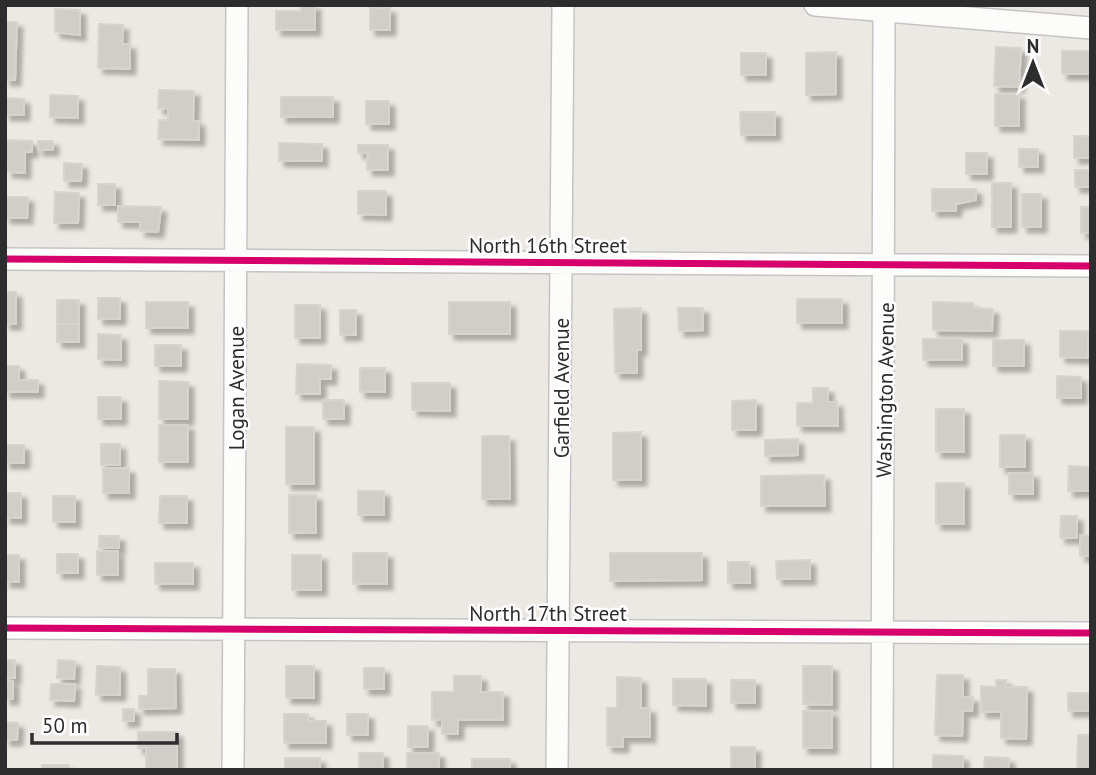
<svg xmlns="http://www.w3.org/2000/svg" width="1096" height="775" font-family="'PT Sans',sans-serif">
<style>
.building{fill:#d1ceca;stroke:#d7d4cf;stroke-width:2;filter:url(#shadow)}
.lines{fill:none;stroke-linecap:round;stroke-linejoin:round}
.minor-casing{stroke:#c5c4c4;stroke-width:24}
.minor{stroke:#fcfcfb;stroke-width:21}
.cycleway-casing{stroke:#fff;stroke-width:11}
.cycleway{stroke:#d6006c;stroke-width:7}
.labels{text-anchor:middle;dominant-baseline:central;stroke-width:5;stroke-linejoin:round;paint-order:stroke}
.street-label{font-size:21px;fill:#2d2d2d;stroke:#fff}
</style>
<defs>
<filter id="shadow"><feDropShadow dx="5.5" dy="5.5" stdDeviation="2" flood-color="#0004"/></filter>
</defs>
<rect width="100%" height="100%" fill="#ece8e3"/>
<path class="building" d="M301 5H315V30H276V11H301Z
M370 8H390V30H370Z
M55 9 80 10V35L55 32Z
M5 22H17L15 80H5Z
M99 24 123 25 122 44H130V69L98 68Z
M996 47 1021 48 1019 87 994 86Z
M1062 51H1091V74H1062Z
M836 52V94L806 95V53Z
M741 53H766V75H741Z
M159 90 194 91 193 121H199V140L158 139 159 120H168V109L158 108Z
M995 94H1019V126H995Z
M50 95 78 96V118L50 117Z
M281 97H333V117H281Z
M5 98 24 99V115H5Z
M366 101H389V124H366Z
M740 112H775V135H741Z
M1074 136H1091V158H1074Z
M5 140 32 141V152H25V173L7 172Z
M38 141H53V150H38Z
M279 143 322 144V161H279Z
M358 145H388V170H367L368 153H358Z
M1019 149H1038V167H1019Z
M966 153H987V174H966Z
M64 163 82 164 81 181H64Z
M1075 170H1091V187H1075Z
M992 183H1011V227H992Z
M98 184H115V205H98Z
M932 189H976V200L956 204V211H932Z
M358 191H386V215L358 214Z
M55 192 79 193 78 223H54Z
M1022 194H1041V227H1022Z
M5 197H28L27 218H5Z
M118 206 161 207 158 232 140 231V222H118Z
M1081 207H1091V233H1081Z
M5 292H16V324H5Z
M98 298H120V319H98Z
M797 299H842V323H797Z
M57 300H79V324H57Z
M146 302H188V328H146Z
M449 302H510V334H449Z
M933 302 973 303V308L993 309 992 331 933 330Z
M295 305H320V338H295Z
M641 308V350H637V373H615L614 309Z
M678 308H703V330L679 331Z
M340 310H356V335H340Z
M57 324H79V342H57Z
M1060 331H1088V358L1060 357Z
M98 334 121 335V360L98 359Z
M923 339H962V360H923Z
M993 340H1024V366H993Z
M155 345H181V366H155Z
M297 364 331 365V379H320V394H296Z
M5 366H19V380H38V392H5Z
M360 368H385V392H360Z
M1057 376 1081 377V398H1057Z
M159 381 188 382V419H159Z
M412 383H450V411L412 410Z
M813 388H828V402H837L838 426H797V403H813Z
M98 397H121V419H98Z
M323 400H344V419H323Z
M756 400V430H732V401Z
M936 409H964V452H936Z
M159 425H188V462H159Z
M286 427H314V484H286Z
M641 432V480H613V433Z
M1000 435H1025V467H1000Z
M482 436H509L510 499H482Z
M798 439V455L765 456V440Z
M101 444H120V465H101Z
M5 445H24V463H5Z
M1069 466 1091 467V491H1068Z
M103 468H129V493H103Z
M1009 473H1033V494H1009Z
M824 475 825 506H761V476Z
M936 483H964V524H936Z
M358 491H384V515H358Z
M5 493H21V518H5Z
M289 495H316V533H289Z
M53 496H75V522H53Z
M160 496H187V523H159Z
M1061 516H1077V538H1060Z
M1080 535 1091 536V556H1080Z
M99 536H119V548H99Z
M97 551H118V575H97Z
M353 553H387V584H353Z
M610 553H702V580L610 581Z
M57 554H78V573H57Z
M5 555H19V582H5Z
M292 555H321V590H292Z
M810 560V579H777L776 561Z
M728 562H749L750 583H728Z
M155 563H193V584H155Z
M5 660H15V678H5Z
M58 660 75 661 74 679 57 678Z
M97 666 120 667V695H96Z
M286 666H314V698H286Z
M803 666H832V705L803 704Z
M364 668H384V689H364Z
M148 669H175L176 708 139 709V696H148Z
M937 675H963V697H973L972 711H963L962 736 935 735Z
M454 676H481V692H503V720H458V734H442V720H432V692H454Z
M617 677 641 678V708H650V737H623V747L607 746V708H617Z
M673 679H706V706L673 705Z
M731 680H755V703H731Z
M996 680H1006V687H1027L1026 739 1001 738V712H981V686L996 687Z
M5 681H13V699H5Z
M51 684H75L74 701 50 700Z
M1068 693H1091V711H1068Z
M123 709H134V721H123Z
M803 711H832V748H803Z
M284 714H308V721H326V743H284Z
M347 714H368V735H347Z
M5 722 18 723 17 740H5Z
M408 726H428V747H408Z
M138 732H177V770H146V748H138Z
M1078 735H1091V770H1077Z
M731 747H755V770H731Z
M359 753H383V770H359Z
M407 753H439V770H407Z
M933 755 963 756V770H933Z
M985 757 1009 758V770H984Z
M285 758H320V770H285Z
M472 759H510V770H472Z
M42 765H69V770H42Z"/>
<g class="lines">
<g class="minor-casing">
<path id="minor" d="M815 5 1091 28
M5 259 1091 266
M5 628 1091 633
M233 770 237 5
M557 770 563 5
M882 770 884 11"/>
</g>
<use href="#minor" class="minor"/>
<g class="cycleway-casing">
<path id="cycleway" d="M5 259 1091 266
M5 628 1091 633"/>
</g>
<use href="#cycleway" class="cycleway"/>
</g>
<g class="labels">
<g class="street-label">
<text x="548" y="245">North 16th Street</text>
<text transform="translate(236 388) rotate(-90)">Logan Avenue</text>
<text transform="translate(561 388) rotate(-90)">Garfield Avenue</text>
<text transform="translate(885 390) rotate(-89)">Washington Avenue</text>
<text x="548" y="613">North 17th Street</text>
</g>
</g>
<rect width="1096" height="775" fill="none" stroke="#2d2d2d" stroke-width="14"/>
<g transform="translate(1033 63)" stroke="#ffffff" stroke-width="5" paint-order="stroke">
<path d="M0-5L12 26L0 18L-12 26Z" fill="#2d2d2d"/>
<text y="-10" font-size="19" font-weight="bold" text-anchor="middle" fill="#2d2d2d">N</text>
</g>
<path d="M32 733v10h145v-10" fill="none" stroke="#2d2d2d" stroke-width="3.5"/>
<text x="42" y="733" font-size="21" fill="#2d2d2d" stroke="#ffffff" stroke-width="5" paint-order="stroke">50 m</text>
</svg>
